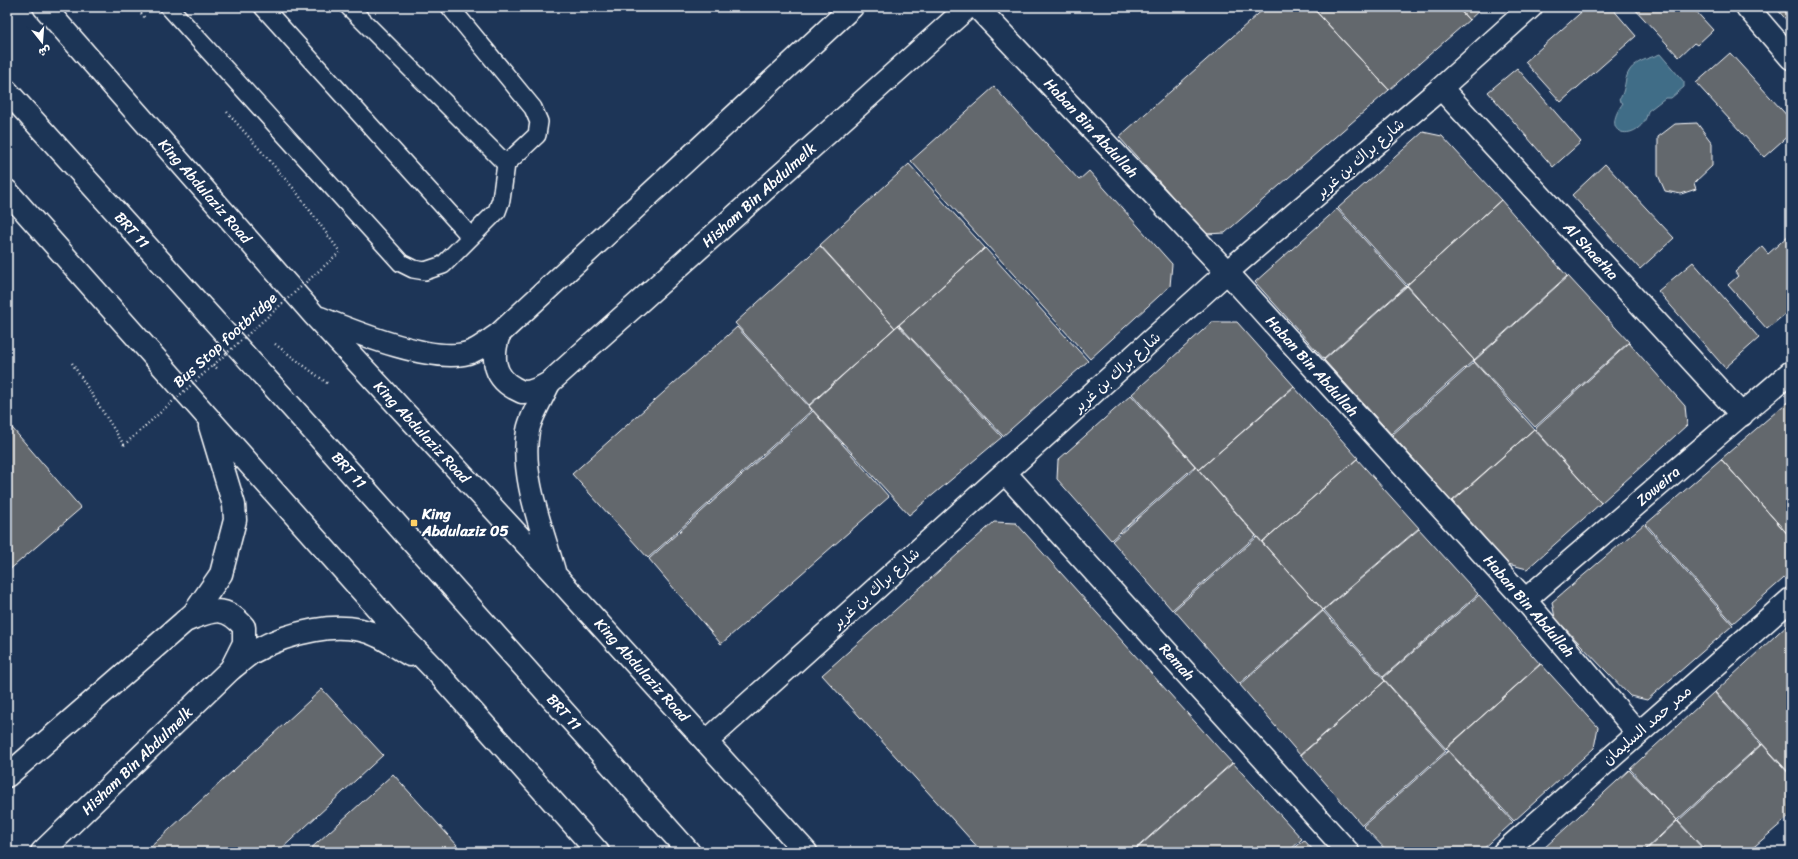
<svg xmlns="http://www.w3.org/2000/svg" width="1798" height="859" font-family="Sriracha,'Playpen Sans Arabic',sans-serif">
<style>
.water{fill:#416d87;stroke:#8da7b7}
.building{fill:#63676d;stroke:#fff}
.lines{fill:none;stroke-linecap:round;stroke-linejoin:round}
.lane-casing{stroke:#fff;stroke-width:20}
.street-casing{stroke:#fff;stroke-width:25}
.secondary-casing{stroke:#fff;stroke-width:25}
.primary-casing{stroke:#fff;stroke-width:25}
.path{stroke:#fff;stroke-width:2.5;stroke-dasharray:1 3;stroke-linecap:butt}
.lane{stroke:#1d3557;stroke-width:17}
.street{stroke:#1d3557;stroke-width:22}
.secondary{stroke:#1d3557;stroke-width:22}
.primary{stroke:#1d3557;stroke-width:22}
.path-bridge{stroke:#fff;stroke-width:2.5;stroke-dasharray:1 3;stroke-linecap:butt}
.poi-dot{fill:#ffd166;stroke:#1d3557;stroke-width:1.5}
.labels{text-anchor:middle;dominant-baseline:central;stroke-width:3;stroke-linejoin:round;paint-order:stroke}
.street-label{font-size:15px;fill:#fff;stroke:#1d3557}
.poi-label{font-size:15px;font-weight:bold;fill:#fff;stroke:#1d3557;text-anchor:start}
</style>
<rect width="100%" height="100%" fill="#1d3557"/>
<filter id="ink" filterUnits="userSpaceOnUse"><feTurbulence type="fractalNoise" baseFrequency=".025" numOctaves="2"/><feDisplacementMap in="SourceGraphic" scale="8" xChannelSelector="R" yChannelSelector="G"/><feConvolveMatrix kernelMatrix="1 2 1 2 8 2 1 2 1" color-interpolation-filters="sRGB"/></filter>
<g filter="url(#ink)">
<path class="water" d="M1660 54 1684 82V87L1671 98H1665L1648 111C1643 142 1596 140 1623 103L1619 100C1624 93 1624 87 1626 79 1630 62 1645 60 1660 54Z"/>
<path class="building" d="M1266 7H1312L1389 90 1225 233 1206 234 1119 137Z
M1312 7H1457L1469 20 1389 90Z
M1457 7H1483L1469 20Z
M1587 7H1611L1636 36 1561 102 1525 62Z
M1633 7H1692L1713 30 1697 45 1694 43 1679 57Z
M1775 7H1791V25Z
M1730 53 1791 120V133L1764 157 1696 83Z
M1517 68 1581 142 1553 167 1488 92Z
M994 87 1079 180 1089 171 1172 264 1170 286 1090 359 911 161Z
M1697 123 1712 143V166L1694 183 1696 189 1681 194 1665 191 1658 175V137L1675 124Z
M1423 132 1442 136 1501 200 1407 285 1338 208Z
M909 164 985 248 895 328 820 245Z
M1605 164 1674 238 1640 269 1572 195Z
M1501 200 1567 276 1474 360 1407 285Z
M1337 209 1406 286 1324 359 1255 282Z
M1791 233V309L1767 329 1728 285 1738 276 1735 272 1762 247 1768 254Z
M820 246 895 328 809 405 735 323Z
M985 248 1088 361 1003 436 899 325Z
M1693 262 1759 338 1725 368 1658 291Z
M1568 276 1629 342 1535 427 1474 361Z
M1407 286 1474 360 1391 434 1324 360Z
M1212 322H1237L1294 386 1199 470 1132 394Z
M898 325 1002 437 909 515 809 406Z
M737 327 812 410 648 558 572 474Z
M1629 343 1685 406 1687 425 1601 503 1535 429Z
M1474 362 1534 429 1452 502 1392 435Z
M1294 387 1358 458 1262 542 1199 470Z
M1131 395 1195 466 1111 540 1057 479 1058 460Z
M1791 399V538L1721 459Z
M813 411 889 497 721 644 649 559Z
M7 422 81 508 7 572Z
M1534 429 1601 503 1527 569 1508 564 1452 501Z
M1357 459 1419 528 1323 610 1262 542Z
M1721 459 1791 538V572L1733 623 1646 524Z
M1196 467 1256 536 1172 610 1112 541Z
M994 522 1016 523 1232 763 1132 852H982L822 675Z
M1644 524 1733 625 1647 700 1630 696 1555 618 1552 602Z
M1419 529 1478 594 1383 677 1324 610Z
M1257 537 1323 610 1239 684 1174 610Z
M1479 595 1540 664 1446 749 1383 678Z
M1323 611 1385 681 1300 755 1240 685Z
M1791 621V775L1715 692Z
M1541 664 1598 727 1594 748 1514 821 1446 748Z
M1385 681 1446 751 1362 825 1301 755Z
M322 689 383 755 278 852H145Z
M1714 692 1761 744 1677 820 1630 769Z
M1762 744 1791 776V815L1748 852H1707L1678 821Z
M1448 751 1513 822 1480 852H1388L1363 826Z
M1233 763 1302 839 1288 852H1133Z
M1629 770 1677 820 1643 852H1546L1543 849Z
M393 774 457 845 449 852H307Z
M1677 821 1706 852H1644Z
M1304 840 1315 852H1290Z"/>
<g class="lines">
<g class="lane-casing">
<path id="lane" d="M169 7 401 263 413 269 425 271 443 265 497 211 501 200 506 164 537 135 539 122 533 108 450 7
M263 7 471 237
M349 7 506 164"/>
</g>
<g class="street-casing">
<path id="street" d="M977 7 1227 272 1525 600 1638 733
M1747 7 1791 58
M1441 88 1742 415
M1005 473 1348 852
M1525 600 1791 372
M707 741 1227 272 1441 88 1531 7
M1504 852 1791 599"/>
</g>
<g class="secondary-casing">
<path id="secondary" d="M852 7 499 334C492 355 492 376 514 388 516 389 520 391 522 392 531 393 542 387 549 383L968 7
M7 91 316 434 689 852
M7 776 185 621C211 611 224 603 244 627V643L231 669 42 852"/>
</g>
<g class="primary-casing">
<path id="primary" d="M44 7 314 315 556 576 806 852
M7 191 402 636 436 671 598 852
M320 318C354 332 440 367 473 351 482 347 491 339 499 334
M549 383C543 397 530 417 528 431 520 475 542 528 554 571
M185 621 194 613 221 574 235 520 234 505 210 426
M231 669C238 664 245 657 253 652 287 633 341 618 378 636 389 641 399 649 410 655"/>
</g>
<path class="path" d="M136 7 145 18
M227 112 295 190 340 252
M275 344 327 383
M72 363 124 445
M213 365 219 370"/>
<use href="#lane" class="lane"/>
<use href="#street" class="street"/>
<use href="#secondary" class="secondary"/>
<use href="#primary" class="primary"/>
<path class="path-bridge" d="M124 445 340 252"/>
</g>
</g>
<rect class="poi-dot" x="410" y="519" width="8" height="8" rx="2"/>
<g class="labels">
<g class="street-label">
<text transform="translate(1091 128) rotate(47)">Haban Bin Abdullah</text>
<text transform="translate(1360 158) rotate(-41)">شارع براك بن غرير</text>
<text transform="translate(205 191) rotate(49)">King Abdulaziz Road</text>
<text transform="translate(759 195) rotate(-42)">Hisham Bin Abdulmelk</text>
<text transform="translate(132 230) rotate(48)">BRT 11</text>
<text transform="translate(1591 251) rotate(47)">Al Shaetha</text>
<text transform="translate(225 340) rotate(-42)">Bus Stop footbridge</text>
<text transform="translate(1312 366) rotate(48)">Haban Bin Abdullah</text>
<text transform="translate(1117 372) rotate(-42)">شارع براك بن غرير</text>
<text transform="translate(422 432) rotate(47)">King Abdulaziz Road</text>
<text transform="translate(349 470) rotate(48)">BRT 11</text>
<text transform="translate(1658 486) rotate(-40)">Zoweira</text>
<text transform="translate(876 588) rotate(-42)">شارع براك بن غرير</text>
<text transform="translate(1529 606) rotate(49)">Haban Bin Abdullah</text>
<text transform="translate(1177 662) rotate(48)">Remah</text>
<text transform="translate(642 670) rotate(48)">King Abdulaziz Road</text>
<text transform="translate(564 712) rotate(48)">BRT 11</text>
<text transform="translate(1647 725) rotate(-41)">ممر حمد السليمان</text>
<text transform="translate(137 761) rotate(-44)">Hisham Bin Abdulmelk</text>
</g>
<g class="poi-label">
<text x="422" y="514">King<tspan x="422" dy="17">Abdulaziz 05</tspan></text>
</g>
</g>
<rect width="1798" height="859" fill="none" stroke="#1d3557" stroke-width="24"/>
<rect x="12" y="12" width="1774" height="835" fill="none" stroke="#fff" stroke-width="1.5" filter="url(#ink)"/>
<g transform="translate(42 42) rotate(163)" stroke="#1d3557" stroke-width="3" paint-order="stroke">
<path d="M0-3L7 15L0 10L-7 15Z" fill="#ffffff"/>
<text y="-6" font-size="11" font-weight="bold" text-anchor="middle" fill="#ffffff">ش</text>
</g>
</svg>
